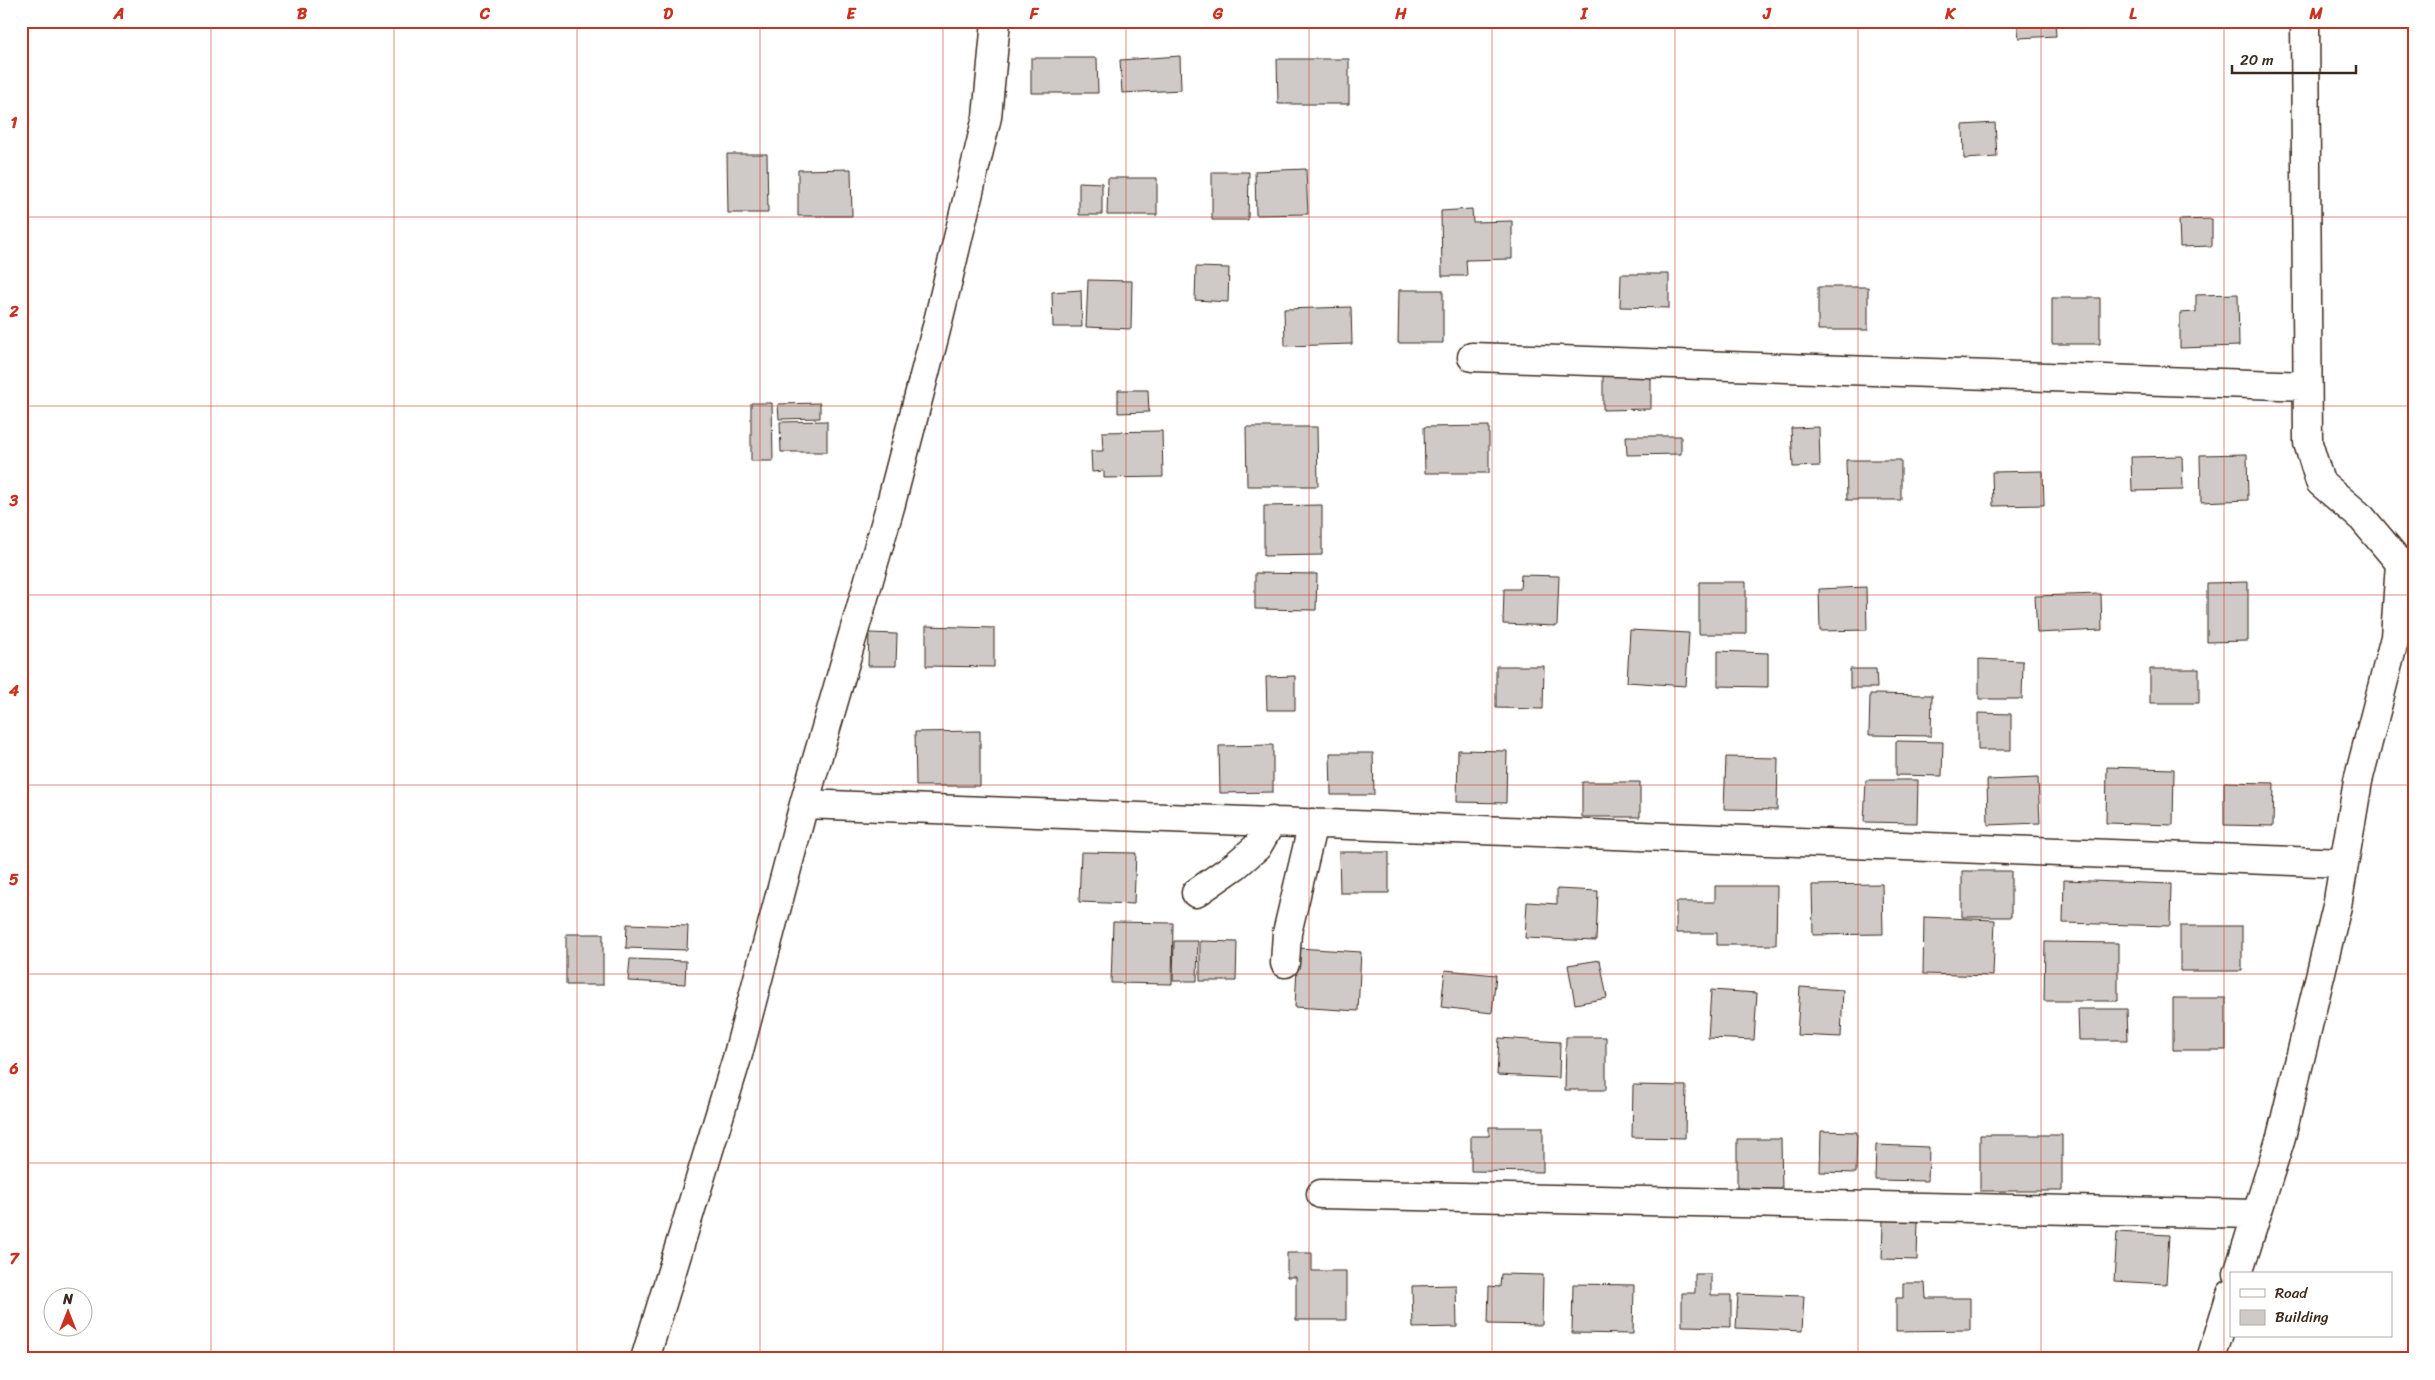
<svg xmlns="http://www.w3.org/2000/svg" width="2435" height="1380" font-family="Sriracha,sans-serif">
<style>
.building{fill:#cfcac7;stroke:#3b2a1e}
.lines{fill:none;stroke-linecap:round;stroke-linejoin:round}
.minor-casing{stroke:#3b2a1e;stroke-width:31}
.minor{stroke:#fff;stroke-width:28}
.grid{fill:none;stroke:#c8321e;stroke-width:1;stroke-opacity:0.55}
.neatline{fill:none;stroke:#c8321e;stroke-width:2}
.grid-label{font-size:16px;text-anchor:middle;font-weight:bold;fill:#c8321e}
</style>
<rect width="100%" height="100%" fill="#fff"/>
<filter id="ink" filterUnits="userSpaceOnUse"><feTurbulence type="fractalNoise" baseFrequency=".02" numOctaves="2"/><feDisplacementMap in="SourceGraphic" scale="10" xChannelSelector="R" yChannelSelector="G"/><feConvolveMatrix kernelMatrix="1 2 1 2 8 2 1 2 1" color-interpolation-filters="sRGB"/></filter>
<g filter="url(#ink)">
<path class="building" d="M2017 21H2055L2056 36 2019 38Z
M2079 21H2129V26L2079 28Z
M1180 56 1181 90 1122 93 1120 60Z
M1031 58H1097L1098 93H1031Z
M1277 59H1349V104H1278Z
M1995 123 1997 157 1964 159 1963 125Z
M727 154H767L768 213H728Z
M851 169 852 216H798V170Z
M1306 169 1308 214 1256 215 1255 171Z
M1212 172H1249L1248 220H1212Z
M1108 178H1157V215H1107Z
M1079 182 1102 183V215H1079Z
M1472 209 1473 222 1512 221V259L1466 260 1467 276H1442L1441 211Z
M2212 219V246L2180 247 2179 220Z
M1196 267 1229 268 1228 302 1195 300Z
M1621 274H1669V308L1620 307Z
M1088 280 1132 281 1131 329 1086 327Z
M1818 287H1868V330H1818Z
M1081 290 1082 327H1053L1052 292Z
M1399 290H1443V343H1398Z
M2238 294 2239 346 2180 348V313L2196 312V295Z
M2052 298H2100V344H2052Z
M1351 307 1352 344 1285 346 1284 309Z
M1603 373H1651V409L1603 410Z
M1118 390H1148L1149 412 1118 413Z
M751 403H772L773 461H751Z
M820 403V418L779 419 778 404Z
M827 421V452H781L780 422Z
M1489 426V473H1425L1424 427Z
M1246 427H1317L1318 486H1247Z
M1819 427 1820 466 1793 467 1791 428Z
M1162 431 1163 477 1104 478V471L1092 472 1091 451H1103L1102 432Z
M1626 436H1681V454L1627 455Z
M2247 454 2248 500 2201 502 2200 455Z
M2182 456 2183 490 2132 491 2131 457Z
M1846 460H1901V500H1847Z
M2043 471 2044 505 1993 506 1992 472Z
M1322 505V555L1264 556V506Z
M1255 573 1317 574 1316 610 1255 609Z
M1521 575 1559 576 1557 626 1503 624 1504 589H1520Z
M1699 582H1746V634H1699Z
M2248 582V641L2207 642V583Z
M1866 587 1867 630 1820 631 1819 589Z
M2101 594 2102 630 2037 633 2035 596Z
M926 626 994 628V667L926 666Z
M1630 630 1689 633 1686 686 1627 682Z
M869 633 897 634 896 666H868Z
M1718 651 1768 653V687L1718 686Z
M1979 659 2023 661 2022 699H1979Z
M1496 666H1544L1543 709 1496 708Z
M1850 669H1876L1877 688H1850Z
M2150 669H2199V703H2150Z
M1295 676V710H1267L1266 677Z
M1870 694 1932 695 1931 736 1869 735Z
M1978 713 2011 714V750H1978Z
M980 731V786H916L915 732Z
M1896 741 1943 742 1942 776 1896 775Z
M1273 745V792L1220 793 1219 746Z
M1458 750 1507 751 1506 803 1457 802Z
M1330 753H1373L1374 795H1331Z
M1726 757 1778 758 1777 810 1724 809Z
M2107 767 2174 769 2173 825 2106 823Z
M2038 778 2040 823 1988 825 1987 780Z
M1866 780H1918L1917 823 1864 822Z
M1582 782H1640V817H1582Z
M2224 782 2274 783 2273 826 2224 825Z
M1081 852 1136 853 1134 904 1079 902Z
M1339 852H1389V893H1340Z
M1962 871H2011V917H1962Z
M2064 880 2171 884 2170 926 2063 923Z
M1882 884 1883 934 1813 935 1812 885Z
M1715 886H1777L1776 945H1717V933H1676V902H1715Z
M1557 889 1598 891 1596 941 1525 938 1527 902 1557 904Z
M1924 917 1995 920 1993 976 1923 974Z
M1113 922 1173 923 1172 984 1111 983Z
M627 924 688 926 687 950 626 948Z
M2180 926H2242V971H2180Z
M566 934H603V985H566Z
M1174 941H1198L1197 981H1173Z
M1200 941 1237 942 1236 981H1200Z
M2045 942 2118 943V1001H2044Z
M1298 948 1361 952 1358 1011 1295 1007Z
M630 959 686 961 685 984 628 981Z
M1600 960 1607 998 1575 1004 1568 965Z
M1445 970 1496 975 1492 1013 1441 1007Z
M1800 987 1843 990 1841 1037 1797 1035Z
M1711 990 1757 993 1754 1040 1708 1038Z
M2173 998H2226V1050H2173Z
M2078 1009H2127L2128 1040H2079Z
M1566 1037H1606V1090H1565Z
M1499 1038 1560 1042 1559 1078 1497 1075Z
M1633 1085 1686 1086 1685 1138 1632 1137Z
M1489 1127H1543V1172L1471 1171V1136H1489Z
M1821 1131 1857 1132 1856 1173 1820 1172Z
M1980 1135H2062V1191H1980Z
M1737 1139H1781L1782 1192 1737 1193Z
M1876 1145 1929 1147 1928 1181 1875 1180Z
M1883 1220 1918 1221 1917 1260 1882 1259Z
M2117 1232 2169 1235 2166 1284 2114 1281Z
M1287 1253H1312V1271H1346V1320H1296V1277H1287Z
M1501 1274 1543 1275 1542 1325 1488 1324 1489 1286 1500 1287Z
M1695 1274H1711V1295H1731V1327L1682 1326V1293H1695Z
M1903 1283H1925L1926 1298H1970V1330L1896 1331V1298H1903Z
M1573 1284 1634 1285 1633 1334 1572 1333Z
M1456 1285 1457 1327 1413 1328 1412 1286Z
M1738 1294 1804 1296 1802 1331 1736 1328Z"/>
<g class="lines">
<g class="minor-casing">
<path id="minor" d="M1472 357 2307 386
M804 804 2344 863
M1196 893 1236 865 1257 847 1272 821
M1285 963 1287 933 1313 823
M1321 1194 2256 1214
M2238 1274 2281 1137 2337 906 2358 781 2395 637 2400 563 2362 518 2320 482 2308 443 2305 21
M645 1359 737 1058 804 804 890 507 935 334 987 117 996 21
M2211 1359 2231 1294"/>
</g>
<use href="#minor" class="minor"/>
</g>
</g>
<path class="grid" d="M211 21V1359M394 21V1359M577 21V1359M760 21V1359M943 21V1359M1126 21V1359M1309 21V1359M1492 21V1359M1675 21V1359M1858 21V1359M2041 21V1359M2224 21V1359M21 217H2414M21 406H2414M21 595H2414M21 785H2414M21 974H2414M21 1163H2414"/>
<rect width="2435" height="1380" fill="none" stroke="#fff" stroke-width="55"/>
<rect x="2230" y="1272" width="162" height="65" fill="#ffffff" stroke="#b1aaa5"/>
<rect x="2240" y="1289" width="25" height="8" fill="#ffffff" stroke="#b1aaa5"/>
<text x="2275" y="1298" font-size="15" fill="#3b2a1e">Road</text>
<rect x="2240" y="1310" width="25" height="15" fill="#cfcac7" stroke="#b1aaa5"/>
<text x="2275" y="1322" font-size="15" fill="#3b2a1e">Building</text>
<g transform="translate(68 1312)"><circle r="24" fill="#ffffff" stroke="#b1aaa5"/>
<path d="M0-4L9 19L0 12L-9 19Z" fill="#c8321e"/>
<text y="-8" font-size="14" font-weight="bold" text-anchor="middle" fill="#3b2a1e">N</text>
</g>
<path d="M2232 65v8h124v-8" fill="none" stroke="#3b2a1e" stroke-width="2.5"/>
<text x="2240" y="65" font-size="15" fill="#3b2a1e" stroke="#ffffff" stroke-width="4" paint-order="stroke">20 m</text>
<rect x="28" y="28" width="2380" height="1324" class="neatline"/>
<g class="grid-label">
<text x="119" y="19">A</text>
<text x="302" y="19">B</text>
<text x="485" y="19">C</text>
<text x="668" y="19">D</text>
<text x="851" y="19">E</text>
<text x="1034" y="19">F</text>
<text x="1218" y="19">G</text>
<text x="1401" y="19">H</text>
<text x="1584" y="19">I</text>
<text x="1767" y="19">J</text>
<text x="1950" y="19">K</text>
<text x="2133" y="19">L</text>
<text x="2316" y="19">M</text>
<text x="14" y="128">1</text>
<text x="14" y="317">2</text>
<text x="14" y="506">3</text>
<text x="14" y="696">4</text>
<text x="14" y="885">5</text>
<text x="14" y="1074">6</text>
<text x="14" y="1264">7</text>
</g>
</svg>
